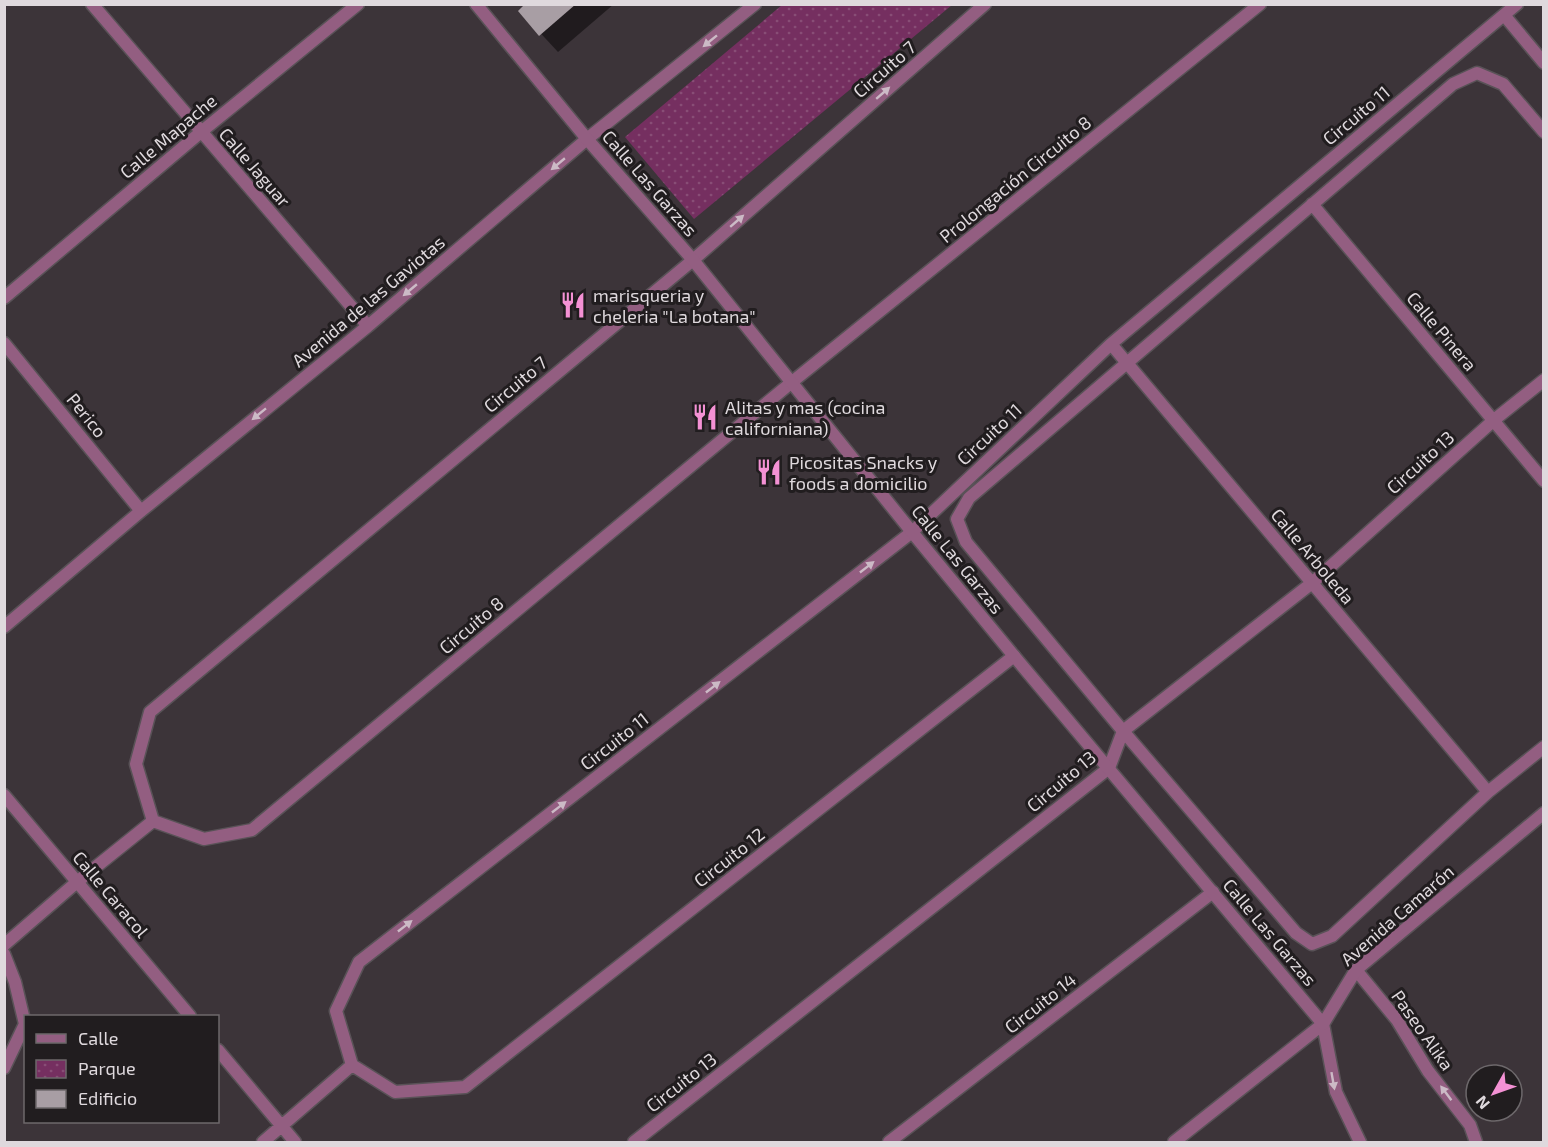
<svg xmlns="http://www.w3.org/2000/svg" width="1548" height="1147" font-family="'Exo 2',sans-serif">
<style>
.park{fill:url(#park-dots)}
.shadow{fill:#0007}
.building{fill:#a89ea4}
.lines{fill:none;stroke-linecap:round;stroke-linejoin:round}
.minor-casing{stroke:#595257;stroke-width:15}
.tertiary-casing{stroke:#595257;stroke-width:15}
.minor{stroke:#935e81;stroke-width:12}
.tertiary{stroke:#935e81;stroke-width:12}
.oneway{fill:#ccbac6}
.labels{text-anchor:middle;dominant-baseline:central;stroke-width:6;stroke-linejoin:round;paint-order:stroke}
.street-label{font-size:18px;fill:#dfd9dd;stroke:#211d1f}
.poi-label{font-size:18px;fill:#dfd9dd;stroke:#211d1f;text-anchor:start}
</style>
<defs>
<pattern id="park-dots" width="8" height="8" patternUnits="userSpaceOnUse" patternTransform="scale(1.5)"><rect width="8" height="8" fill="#752f60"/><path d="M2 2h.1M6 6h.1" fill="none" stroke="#884d76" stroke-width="1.8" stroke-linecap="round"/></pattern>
</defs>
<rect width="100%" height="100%" fill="#3c3439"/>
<path class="park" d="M782 5H952L694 219 625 137Z"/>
<path class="shadow" d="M528 4H614L558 52 520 11Z"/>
<path class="building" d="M525 4H576L539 36 518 11Z"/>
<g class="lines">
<g class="minor-casing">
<path id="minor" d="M92 4 368 326
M1504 15 1544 63
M1544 132 1503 84 1477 73 1453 84 969 498 957 519 966 542 1123 731 1296 933 1312 944 1332 936 1488 792 1544 747
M1312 204 1544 481
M4 298 201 132 358 4
M4 343 141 511
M1111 344 1488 792
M4 627 141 511 368 326 587 139 755 4
M4 795 190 1016
M153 821 204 839 252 830 792 382 1260 4
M153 821 136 764 150 712 693 260 985 4
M4 945 77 882 153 821
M4 954 15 982 25 1024 4 1068
M1356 970 1397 1020 1428 1071 1470 1125 1476 1142
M218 1050 295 1142
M352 1065 336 1011 359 962 912 532 1111 344 1517 4
M352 1065 395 1092 465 1087 1014 656
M263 1142 352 1065
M634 1142 1109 768 1123 731 1312 583 1494 420 1544 380
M889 1142 1213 892
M1174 1142 1323 1024 1336 1092 1360 1142"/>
</g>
<g class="tertiary-casing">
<path id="tertiary" d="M476 4 587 139 693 260 912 532 1014 656 1323 1024 1356 970 1544 813"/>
</g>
<use href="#minor" class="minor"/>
<use href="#tertiary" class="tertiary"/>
</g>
<defs><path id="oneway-solid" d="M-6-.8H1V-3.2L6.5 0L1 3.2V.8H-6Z" transform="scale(1.5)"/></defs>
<g class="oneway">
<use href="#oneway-solid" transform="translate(710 41) rotate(141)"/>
<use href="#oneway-solid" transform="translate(883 93) rotate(-41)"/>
<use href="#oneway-solid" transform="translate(558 164) rotate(140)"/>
<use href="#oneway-solid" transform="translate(737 221) rotate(-41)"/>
<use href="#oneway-solid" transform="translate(410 290) rotate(140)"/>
<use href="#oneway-solid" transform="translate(259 414) rotate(141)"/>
<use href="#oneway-solid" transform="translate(867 567) rotate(-38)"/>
<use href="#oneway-solid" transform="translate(713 687) rotate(-38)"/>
<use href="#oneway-solid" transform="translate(559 807) rotate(-38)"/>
<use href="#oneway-solid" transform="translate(405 926) rotate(-38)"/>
<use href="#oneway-solid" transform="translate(1333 1081) rotate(80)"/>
<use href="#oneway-solid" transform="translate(1446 1093) rotate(-127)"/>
</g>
<defs>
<g id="restaurant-bare" transform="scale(2.07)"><path d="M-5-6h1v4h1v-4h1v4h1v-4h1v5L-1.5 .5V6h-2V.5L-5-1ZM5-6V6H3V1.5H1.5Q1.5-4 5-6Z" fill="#f491d4" stroke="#211d1f" stroke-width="2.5" paint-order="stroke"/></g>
</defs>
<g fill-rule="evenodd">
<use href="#restaurant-bare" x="573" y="305"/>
<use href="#restaurant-bare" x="705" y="417"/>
<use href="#restaurant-bare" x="769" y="472"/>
</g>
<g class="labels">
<g class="street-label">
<text transform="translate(884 69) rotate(-41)">Circuito 7</text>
<text transform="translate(1356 115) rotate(-40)">Circuito 11</text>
<text transform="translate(168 136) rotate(-40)">Calle Mapache</text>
<text transform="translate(255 167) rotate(49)">Calle Jaguar</text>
<text transform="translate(1015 179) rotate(-39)">Prolongación Circuito 8</text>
<text transform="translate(650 183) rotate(49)">Calle Las Garzas</text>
<text transform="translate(368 301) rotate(-40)">Avenida de las Gaviotas</text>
<text transform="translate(1442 331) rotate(50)">Calle Pinera</text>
<text transform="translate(515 384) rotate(-40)">Circuito 7</text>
<text transform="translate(87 415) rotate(51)">Perico</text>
<text transform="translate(989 434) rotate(-43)">Circuito 11</text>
<text transform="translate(1420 462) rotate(-42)">Circuito 13</text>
<text transform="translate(1313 556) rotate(50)">Calle Arboleda</text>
<text transform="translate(958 559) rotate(51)">Calle Las Garzas</text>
<text transform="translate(471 625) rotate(-40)">Circuito 8</text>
<text transform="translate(614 741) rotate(-38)">Circuito 11</text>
<text transform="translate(1061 781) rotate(-40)">Circuito 13</text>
<text transform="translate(729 857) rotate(-38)">Circuito 12</text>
<text transform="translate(111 894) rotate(50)">Calle Caracol</text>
<text transform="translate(1397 915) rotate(-41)">Avenida Camarón</text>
<text transform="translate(1270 932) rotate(50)">Calle Las Garzas</text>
<text transform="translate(1040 1003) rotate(-38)">Circuito 14</text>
<text transform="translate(1423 1030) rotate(55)">Paseo Alika</text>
<text transform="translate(681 1082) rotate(-38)">Circuito 13</text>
</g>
<g class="poi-label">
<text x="593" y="295">marisqueria y<tspan x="593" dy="21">cheleria "La botana"</tspan></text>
<text x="725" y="407">Alitas y mas (cocina<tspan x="725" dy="21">californiana)</tspan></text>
<text x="789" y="462">Picositas Snacks y<tspan x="789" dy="21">foods a domicilio</tspan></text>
</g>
</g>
<rect width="1548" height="1147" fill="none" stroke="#dfd9dd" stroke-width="12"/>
<rect x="24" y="1015" width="195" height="108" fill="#211d1f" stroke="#6d686b" stroke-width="1.5"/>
<rect x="36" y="1034" width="30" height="9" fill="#935e81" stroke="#6d686b" stroke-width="1.5"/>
<text x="78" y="1045" font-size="18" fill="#dfd9dd">Calle</text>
<rect x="36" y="1060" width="30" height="18" fill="url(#park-dots)" stroke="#6d686b" stroke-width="1.5"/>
<text x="78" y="1075" font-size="18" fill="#dfd9dd">Parque</text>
<rect x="36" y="1090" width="30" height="18" fill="#a89ea4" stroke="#6d686b" stroke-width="1.5"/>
<text x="78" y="1105" font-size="18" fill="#dfd9dd">Edificio</text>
<g transform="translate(1494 1093) rotate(230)"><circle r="28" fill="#211d1f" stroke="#6d686b" stroke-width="1.5"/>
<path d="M0-4.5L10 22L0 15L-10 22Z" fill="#f491d4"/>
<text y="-9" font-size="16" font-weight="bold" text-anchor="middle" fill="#dfd9dd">N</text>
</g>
</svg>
